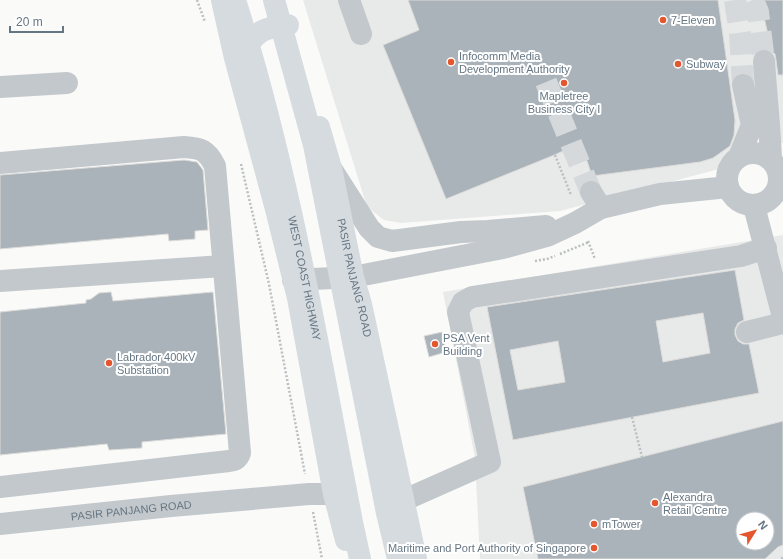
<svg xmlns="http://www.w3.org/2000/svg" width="783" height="559" font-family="Arial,sans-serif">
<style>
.built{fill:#e8e9e9;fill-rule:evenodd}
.building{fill:#aab3b9;stroke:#dcdcda;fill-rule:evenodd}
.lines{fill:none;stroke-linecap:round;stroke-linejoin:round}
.minor-tunnel{stroke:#d5d9db;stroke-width:22;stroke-dasharray:22 11;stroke-linecap:butt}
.path{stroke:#bbbfc2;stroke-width:2.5;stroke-dasharray:2 2;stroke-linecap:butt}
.minor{stroke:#c3c8cc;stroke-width:22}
.major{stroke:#d6dbdf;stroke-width:22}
.highway{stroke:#d6dbdf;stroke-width:22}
.poi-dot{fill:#e4572e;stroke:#fff;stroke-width:1.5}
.labels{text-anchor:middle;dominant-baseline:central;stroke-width:4;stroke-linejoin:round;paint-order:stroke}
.poi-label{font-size:11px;fill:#657683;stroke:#fff;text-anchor:start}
.street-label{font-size:11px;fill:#657683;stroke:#fff}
</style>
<rect width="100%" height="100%" fill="#fafaf8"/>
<path class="built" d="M303 0H783V143L754 138 732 154 719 169 560 211 401 223 384 220 367 207Z
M783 235V559H480L475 458 443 292ZM743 519H767V543H743Z"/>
<path class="building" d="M408 0H718L735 120 734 135 730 146 713 158 700 162 592 176 581 143 552 156 446 199 383 45 419 30Z
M760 0H783V75H778L776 60 775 54 772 52Z
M184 160 197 162 203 170 208 230 195 231V239L169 241 168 234 0 249V175Z
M735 270 744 320 738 323 735 329V335L738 341 743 344H749L759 393 513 440 487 307ZM703 313 710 353 663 362 656 321ZM558 341 565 382 518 390 510 350Z
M111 292 113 301 213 292 226 434 142 442V448L109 450 107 444 0 455V312L86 303V300L91 299 99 293Z
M442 332 446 352 429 357 424 336Z
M783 421V545L778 547 765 559H538L523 487ZM743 519H767V543H743Z"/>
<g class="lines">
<path class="minor-tunnel" d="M735 0 740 33 743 85
M753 0 758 12 764 61
M546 82 591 192"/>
<path class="path" d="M197 0 205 22
M555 155 571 195
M241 164 269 284 305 474
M588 241 595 259
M560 254 589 242
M535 261 547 259 555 256
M632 417 642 457
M313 512 322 559
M782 559 783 555"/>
<g class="minor">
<path d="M349 0 361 34"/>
<path d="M764 61C766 94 770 127 771 160"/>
<path d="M0 87 67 83"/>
<circle cx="753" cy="179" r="26"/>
<path d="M739 157 752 125 743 85"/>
<path d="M0 163 184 147C201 148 207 150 215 166L240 453C238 459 235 460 229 461L0 487"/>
<path d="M332 170 369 228 378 237 392 241 461 232 488 231 546 226"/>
<path d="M591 192 601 208"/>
<path d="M754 206 783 317"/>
<path d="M293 280 353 277 503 248 547 236 575 223 601 208 660 194 728 187"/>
<path d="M0 281 223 266"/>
<path d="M747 332 783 323"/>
<path d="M402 501 490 462 458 312 463 302 472 297 741 256 766 248"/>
<path id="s1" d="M0 524 171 506 309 494H334"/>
</g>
<g class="major">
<path d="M222 0 235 58 276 209 298 298 334 494 346 540"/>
<path d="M238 56C257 34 257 28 288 25"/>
<path id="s2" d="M319 127 331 168 353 277 361 304 416 559"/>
</g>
<g class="highway">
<path id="s3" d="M235 0C289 170 318 347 352 522L360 559"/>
<path d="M274 0 314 145 387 513 398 559"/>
</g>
</g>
<g class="poi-dot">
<circle cx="663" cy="20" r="4"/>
<circle cx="451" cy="62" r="4"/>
<circle cx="678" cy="64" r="4"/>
<circle cx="564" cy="83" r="4"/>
<circle cx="435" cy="344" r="4"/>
<circle cx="109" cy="363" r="4"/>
<circle cx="655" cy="503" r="4"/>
<circle cx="594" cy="524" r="4"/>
<circle cx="594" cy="548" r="4"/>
</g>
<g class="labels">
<g class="poi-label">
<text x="671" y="20">7-Eleven</text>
<text x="459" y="56">Infocomm Media<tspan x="459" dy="13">Development Authority</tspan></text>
<text x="686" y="64">Subway</text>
<text x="564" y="96" text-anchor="middle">Mapletree<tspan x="564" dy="13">Business City I</tspan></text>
<text x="443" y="338">PSA Vent<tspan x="443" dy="13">Building</tspan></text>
<text x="117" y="357">Labrador 400kV<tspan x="117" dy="13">Substation</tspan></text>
<text x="663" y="497">Alexandra<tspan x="663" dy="13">Retail Centre</tspan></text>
<text x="602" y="524">mTower</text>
<text x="586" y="548" text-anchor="end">Maritime and Port Authority of Singapore</text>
</g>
<g class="street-label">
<text stroke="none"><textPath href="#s3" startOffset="287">WEST COAST HIGHWAY</textPath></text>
<text stroke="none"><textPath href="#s2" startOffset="155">PASIR PANJANG ROAD</textPath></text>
<text stroke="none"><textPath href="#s1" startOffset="132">PASIR PANJANG ROAD</textPath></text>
</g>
</g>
<g transform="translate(755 531) rotate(53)"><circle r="19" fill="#ffffff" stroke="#c1c8cd"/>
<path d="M0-3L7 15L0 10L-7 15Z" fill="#e4572e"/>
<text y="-6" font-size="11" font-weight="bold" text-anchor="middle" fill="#657683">N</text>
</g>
<path d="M10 26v6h53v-6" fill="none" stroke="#657683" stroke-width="2"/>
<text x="16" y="26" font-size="12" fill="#657683" stroke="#ffffff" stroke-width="3" paint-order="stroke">20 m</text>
</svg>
